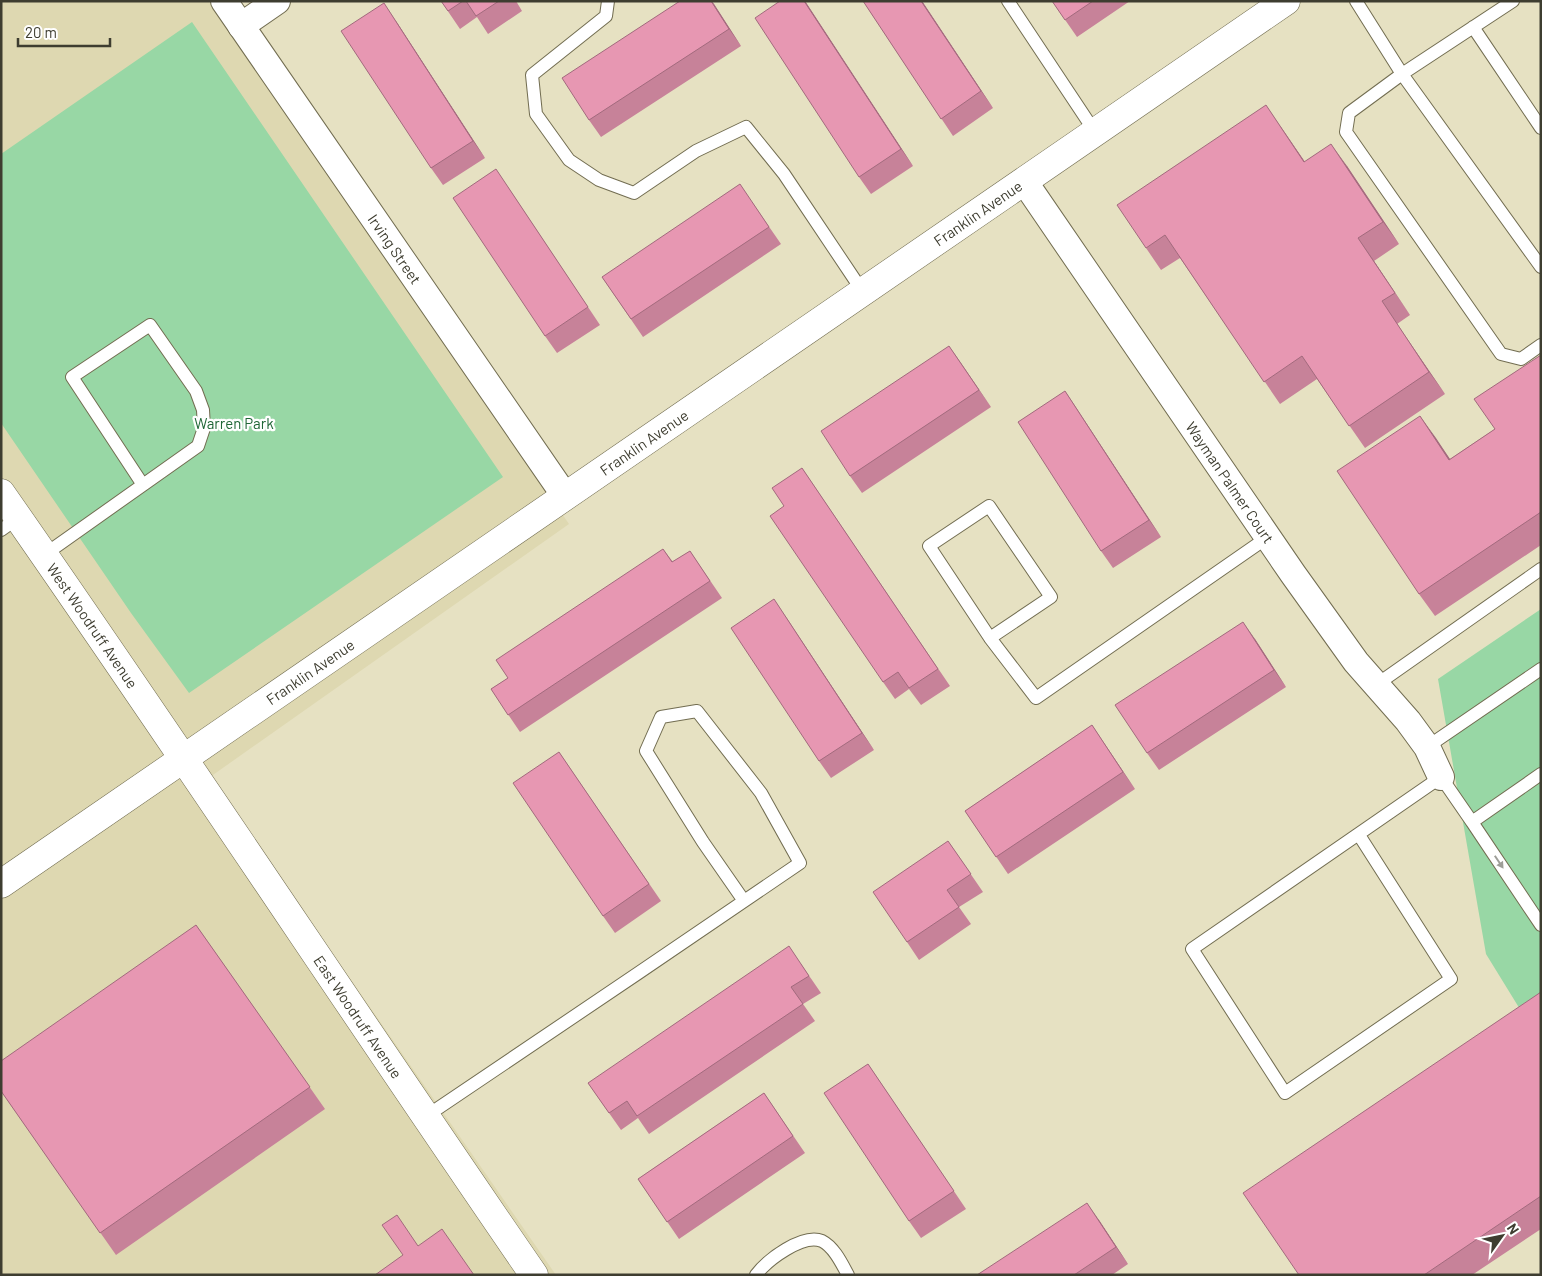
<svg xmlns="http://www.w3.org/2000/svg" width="1542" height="1276" font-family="Barlow,sans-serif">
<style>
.built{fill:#ded8b1}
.green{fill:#98d7a5}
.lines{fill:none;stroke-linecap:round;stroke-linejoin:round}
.lane-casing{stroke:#726d51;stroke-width:14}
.street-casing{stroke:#726d51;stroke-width:28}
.secondary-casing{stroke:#726d51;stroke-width:29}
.lane{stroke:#fff;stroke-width:12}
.street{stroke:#fff;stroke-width:26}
.secondary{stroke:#fff;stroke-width:28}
.wall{fill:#c78299}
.shaded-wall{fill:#a26a7d}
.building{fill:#e797b2;stroke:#a26a7d}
.oneway{fill:#9e9e98}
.labels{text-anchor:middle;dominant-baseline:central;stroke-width:4.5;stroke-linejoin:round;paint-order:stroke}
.street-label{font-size:15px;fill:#3e3d30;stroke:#fff}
.park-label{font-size:15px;fill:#1f6636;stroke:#fff}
</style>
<rect width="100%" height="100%" fill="#e6e1c2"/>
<path class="built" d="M1 1H209L569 524 210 777 556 1275H1Z"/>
<path class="green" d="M192 22 503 477 189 693 131 613 1 423V154Z
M1541 609V1032H1534L1486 954 1438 679Z"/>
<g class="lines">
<g class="lane-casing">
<path id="lane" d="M608 1 606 16 532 75 536 114 569 160 599 180 634 193 696 151 746 127 784 174 863 292
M1008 1 1095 132
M1356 1 1402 74 1513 1
M1473 27 1541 128
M1541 267 1402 74 1349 113 1346 132 1501 354 1521 359 1541 345
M1 530 18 518
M44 555 198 446 204 428 203 410 196 391 150 325 72 377 143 485
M990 638 1051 597 989 506 929 546 990 638 1036 698 1268 537
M1376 685 1541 569
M1427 747 1541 669
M1472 822 1541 925
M1359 835 1451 979 1285 1093 1192 949 1441 777 1472 822 1541 774
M425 1117C551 1033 675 948 800 863L761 793 697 711 661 717 646 751 703 842 744 901
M756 1275C767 1260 803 1233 822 1241 834 1247 842 1264 848 1275"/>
</g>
<g class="street-casing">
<g id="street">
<path id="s1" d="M224 1 565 496"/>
<path d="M241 26 277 1"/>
<path id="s2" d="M1024 181 1293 574 1356 662 1408 721 1427 747 1441 777"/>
</g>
</g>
<g class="secondary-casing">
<g id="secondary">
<path id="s3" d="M1 493C182 752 355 1015 534 1275"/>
<path id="s4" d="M1 884 1286 1"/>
</g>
</g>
<use href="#lane" class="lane"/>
<use href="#street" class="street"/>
<use href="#secondary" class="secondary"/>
</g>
<path class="wall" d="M441 1H516L522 11 488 34 477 17 460 29Z
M680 1H712L741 46 601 137 589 120Z
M805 1 913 166 871 194 859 177Z
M863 1H922L993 108 953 136Z
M1052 1H1130L1077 37Z
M396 21 485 158 443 185 431 168Z
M1281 127 1305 162 1347 166 1399 244 1374 261 1410 315 1397 324 1445 394 1365 448 1317 379 1280 404 1180 258 1161 270 1146 248Z
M508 187 600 325 557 353 545 336Z
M752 202 781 244 643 337 602 277Z
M949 346 991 407 862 493 850 476Z
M1541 355V545L1435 616 1419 594 1420 416 1450 459 1495 429Z
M1065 391 1077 409 1161 537 1113 568 1101 551Z
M802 468 950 686 921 705 909 689 895 699 883 682 784 506Z
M663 549 673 562 690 551 722 598 520 732 491 689 508 678Z
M786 617 874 750 831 778 819 761Z
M1255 639 1286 687 1159 770 1147 753Z
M1092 725 1135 789 1008 874 965 811Z
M559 752 661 901 615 933 603 916Z
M948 841 983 892 959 907 971 924 919 960 907 942Z
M196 925 325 1109 116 1255 1 1091Z
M801 964 821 993 803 1004 815 1021 649 1134 638 1118 621 1130 588 1083Z
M1541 992V1229L1472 1275H1299Z
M868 1064 966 1209 921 1238 909 1221Z
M764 1093 805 1153 679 1239 638 1179Z
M1099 1220 1128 1264 1112 1275H977Z"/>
<path class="shaded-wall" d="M711 1 714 4 741 46 729 29Z
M804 1H805L913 166 901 149Z
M921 1H922L993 108 981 91Z
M384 3 396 21 485 158 473 141Z
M1266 105 1281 127 1320 184 1304 162Z
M1331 144 1347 166 1399 244 1383 222Z
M1358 238 1374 261 1410 315 1395 293Z
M1382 301 1397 324 1445 394 1429 372Z
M949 346 961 363 991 407 979 390Z
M1065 391 1077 409 1161 537 1149 520Z
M1420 416 1436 438 1465 482 1449 460Z
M774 599 786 617 874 750 862 733Z
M1243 622 1255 639 1286 687 1274 670Z
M1092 725 1104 743 1135 789 1123 772Z
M1087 1203 1099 1220 1128 1264 1116 1247Z"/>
<path class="building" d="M441 1H463L448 11Z
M466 1H499L476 16Z
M680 1H711L729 29 589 120 562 78Z
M780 1H804L901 149 859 177 755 18Z
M863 1H921L981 91 941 119Z
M1052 1H1093L1065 20Z
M384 3 473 141 431 168 341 31Z
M1266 105 1304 162 1331 144 1383 222 1358 238 1395 293 1382 301 1429 372 1349 426 1302 356 1264 382 1165 235 1146 248 1117 205Z
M496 169 588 307 545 336 453 198Z
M740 184 769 227 631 319 602 277Z
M949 346 979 390 850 476 821 431Z
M1541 355V512L1419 594 1337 471 1420 416 1449 460 1495 429 1474 399Z
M1065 391 1149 520 1101 551 1018 422Z
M802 468 938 669 909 688 898 672 883 682 770 516 784 506 772 488Z
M663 549 672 562 690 551 710 581 508 715 491 689 508 678 496 660Z
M774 599 862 733 819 761 731 628Z
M1243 622 1274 670 1147 753 1115 705Z
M1092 725 1123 772 996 857 965 811Z
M559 752 649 884 603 916 513 783Z
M948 841 971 874 947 890 959 907 907 942 873 892Z
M196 925 310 1087 100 1233 1 1091V1061Z
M789 946 809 976 791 987 803 1004 637 1116 627 1101 609 1113 588 1083Z
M1541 992V1196L1424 1275H1299L1243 1193Z
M868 1064 954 1191 909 1221 824 1093Z
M764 1093 793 1136 667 1222 638 1179Z
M1087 1203 1116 1247 1074 1275H977Z
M397 1215 418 1246 442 1229 474 1275H375L403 1255 382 1225Z"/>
<defs><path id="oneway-solid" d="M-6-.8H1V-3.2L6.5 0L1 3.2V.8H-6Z" transform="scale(1.25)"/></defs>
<use class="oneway" href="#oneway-solid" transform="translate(1499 862) rotate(56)"/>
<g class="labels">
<g class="street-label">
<text stroke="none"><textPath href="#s4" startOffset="1185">Franklin Avenue</textPath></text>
<text stroke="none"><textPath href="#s1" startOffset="301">Irving Street</textPath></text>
<text stroke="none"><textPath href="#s4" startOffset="780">Franklin Avenue</textPath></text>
<text stroke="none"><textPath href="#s2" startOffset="365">Wayman Palmer Court</textPath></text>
<text stroke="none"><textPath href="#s3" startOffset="161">West Woodruff Avenue</textPath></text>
<text stroke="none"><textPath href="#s4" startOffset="375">Franklin Avenue</textPath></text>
<text stroke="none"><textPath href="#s3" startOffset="634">East Woodruff Avenue</textPath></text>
</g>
<g class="park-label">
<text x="234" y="423">Warren Park</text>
</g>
</g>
<rect width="1542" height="1276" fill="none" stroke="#3e3d30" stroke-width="5"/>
<g transform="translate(1502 1236) rotate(57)" stroke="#ffffff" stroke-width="4" paint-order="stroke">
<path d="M0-4L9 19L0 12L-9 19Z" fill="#3e3d30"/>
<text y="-8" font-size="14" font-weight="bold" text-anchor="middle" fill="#3e3d30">N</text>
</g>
<path d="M18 38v8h92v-8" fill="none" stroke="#3e3d30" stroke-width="2.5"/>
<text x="25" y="38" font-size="15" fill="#3e3d30" stroke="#ffffff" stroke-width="4" paint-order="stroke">20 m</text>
</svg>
